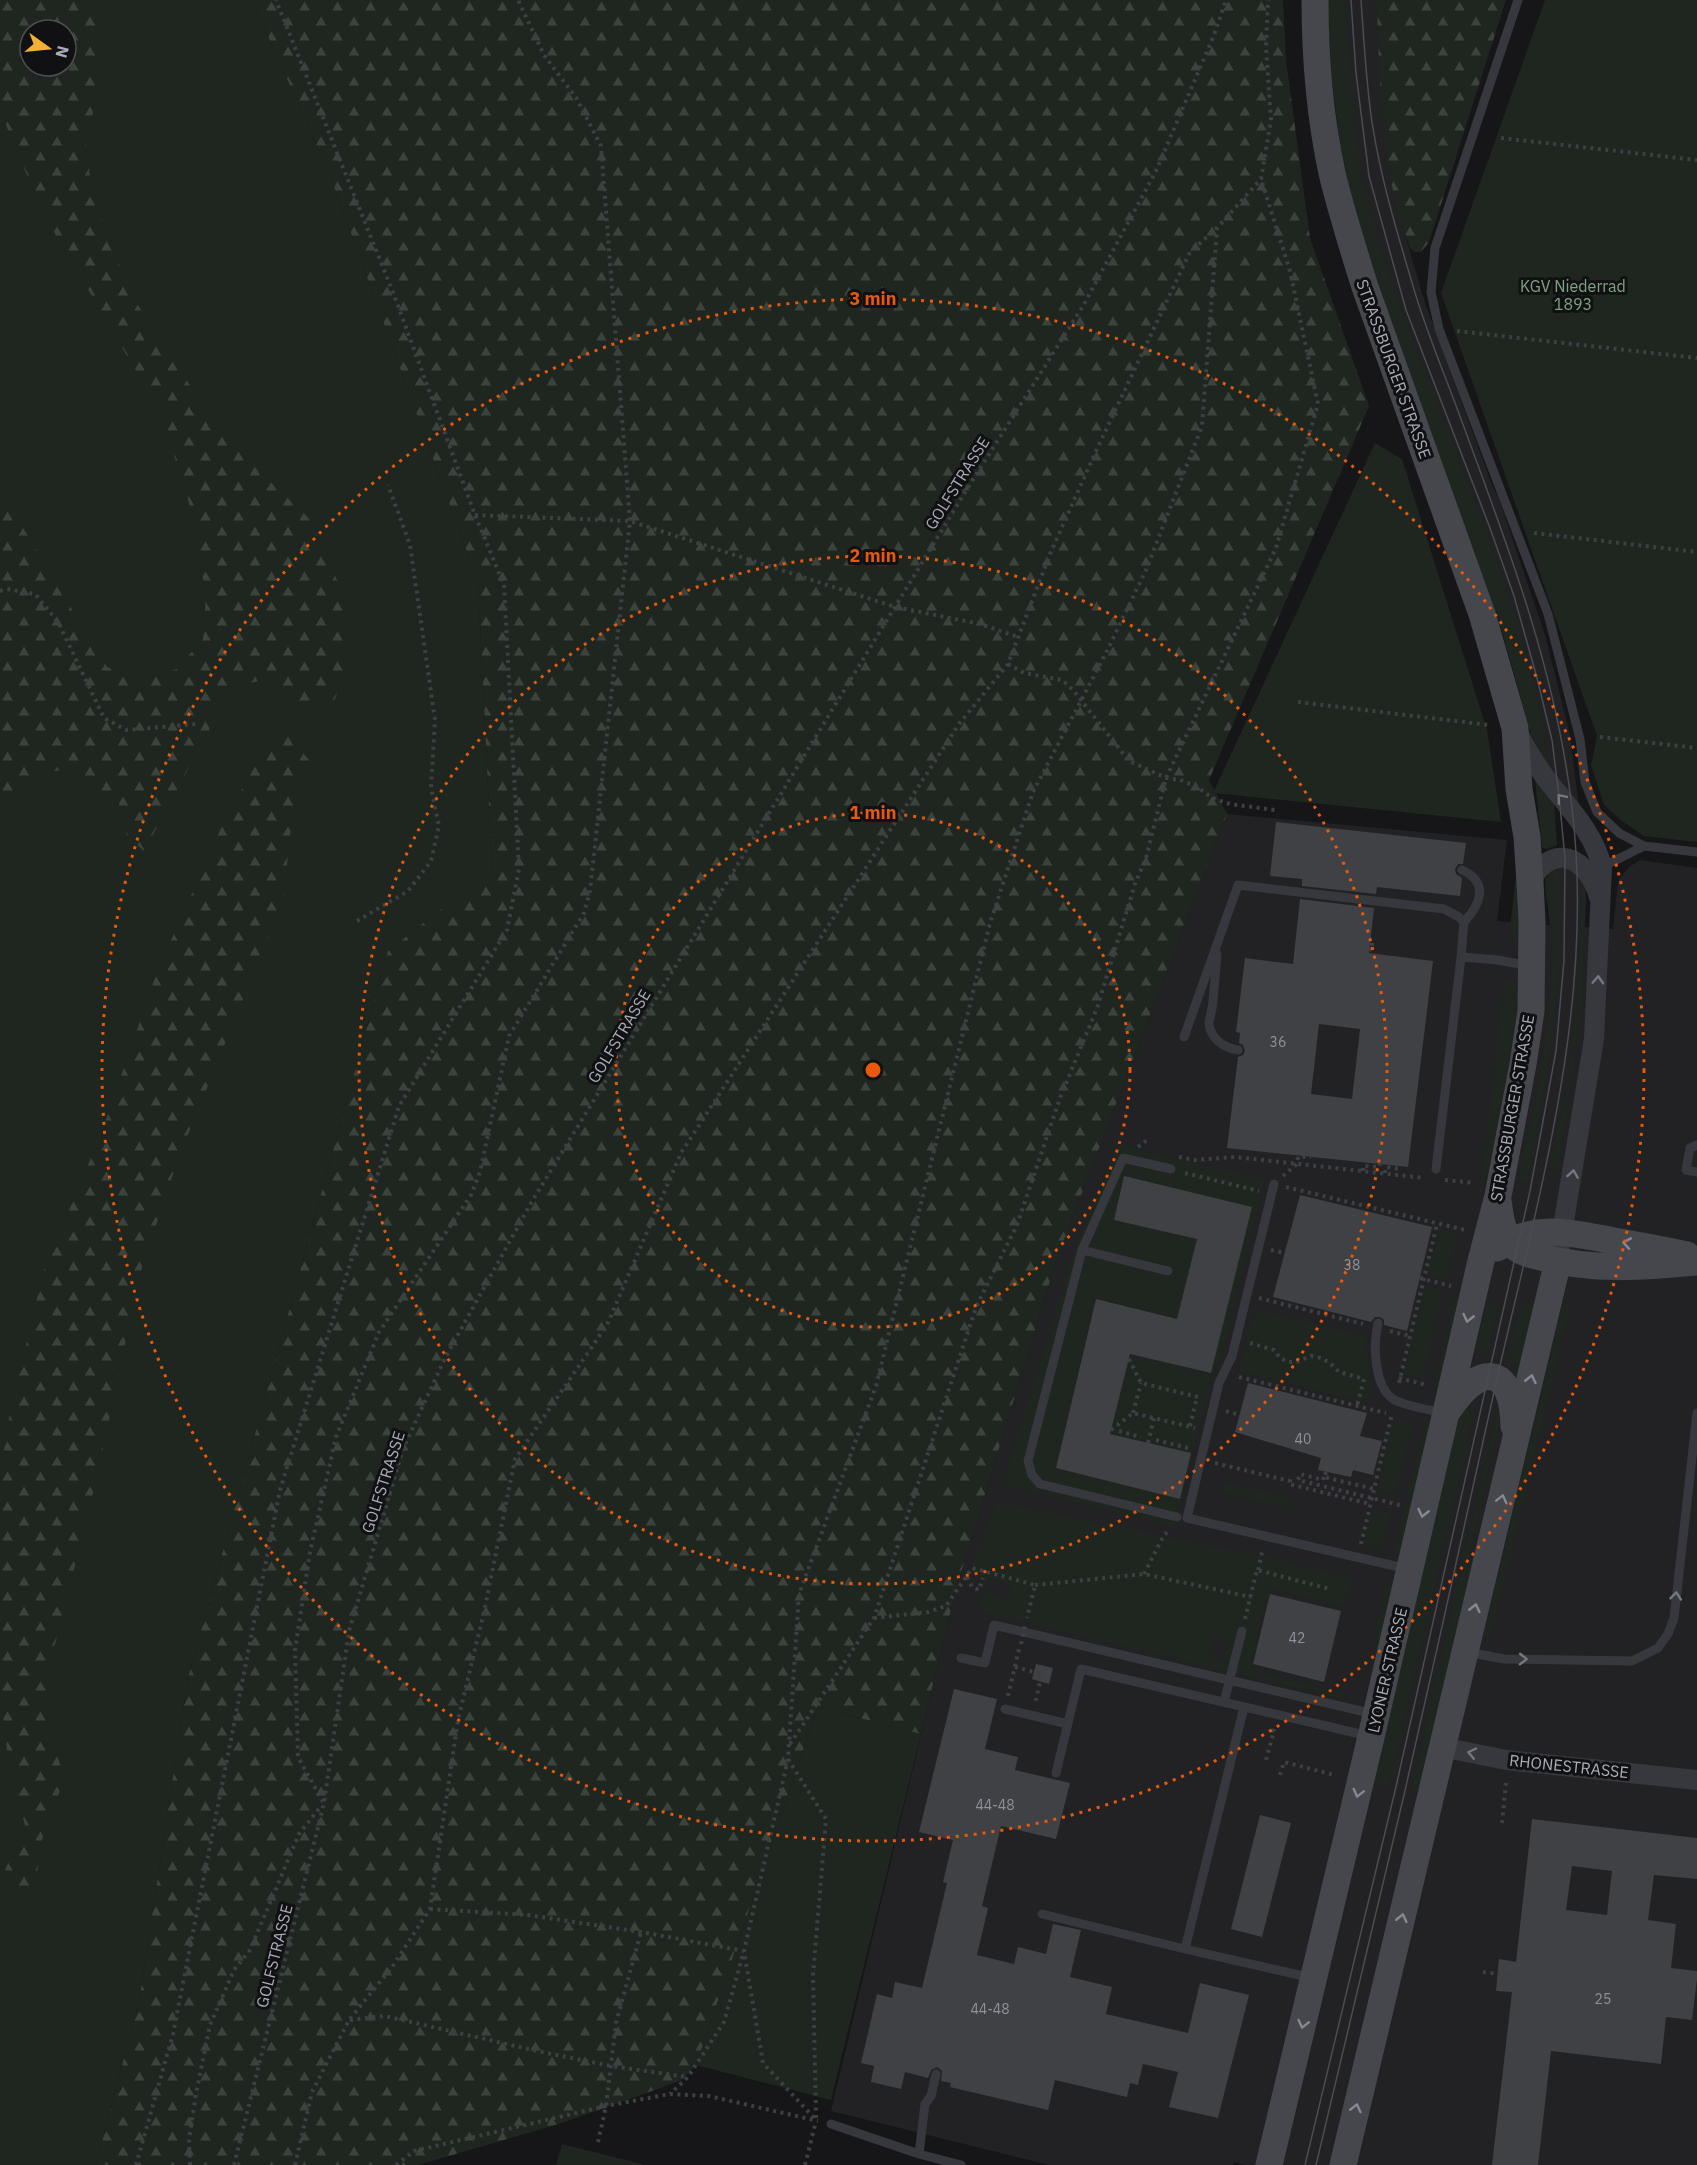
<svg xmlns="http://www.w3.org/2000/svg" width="1697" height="2165" font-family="'IBM Plex Sans',sans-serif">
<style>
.built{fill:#222225}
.green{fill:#1e261f;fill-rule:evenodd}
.forest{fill:url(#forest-firs);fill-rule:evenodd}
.building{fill:#404145;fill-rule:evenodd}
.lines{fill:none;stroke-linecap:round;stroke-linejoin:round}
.path{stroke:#3d3f44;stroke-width:4;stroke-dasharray:3 4.5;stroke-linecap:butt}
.lane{stroke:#37383d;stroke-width:9}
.street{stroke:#37383d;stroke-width:20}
.secondary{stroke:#45474d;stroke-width:27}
.tram{stroke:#4a4c52;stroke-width:1.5}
.path-bridge{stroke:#3d3f44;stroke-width:4;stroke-dasharray:3 4.5;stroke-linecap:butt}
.oneway{stroke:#757881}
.oneway2{stroke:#858993}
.ring{fill:none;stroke:#e8590c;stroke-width:3;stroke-dasharray:3 6}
.labels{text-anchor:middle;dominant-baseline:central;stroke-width:6;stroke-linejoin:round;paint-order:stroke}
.number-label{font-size:14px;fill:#8e929b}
.park-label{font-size:16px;fill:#7fa381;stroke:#111113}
.street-label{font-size:16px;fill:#a8adb8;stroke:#111113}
.centre{fill:#e8590c;stroke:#111113;stroke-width:3}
.ring-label{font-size:18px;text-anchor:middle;font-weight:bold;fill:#e8590c;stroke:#111113;stroke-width:6;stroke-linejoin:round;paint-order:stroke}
</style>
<defs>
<pattern id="forest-firs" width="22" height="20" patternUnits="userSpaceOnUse" patternTransform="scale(1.5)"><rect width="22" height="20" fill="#1e261f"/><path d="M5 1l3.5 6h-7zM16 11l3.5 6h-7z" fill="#3c433d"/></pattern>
</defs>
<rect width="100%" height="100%" fill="#161618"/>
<path class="built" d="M1327 0H1377L1378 39 1386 140 1396 204 1425 303 1494 490 1498 496 1545 635 1570 735 1579 807 1548 766 1531 735 1503 634 1475 555 1381 300 1332 80Z
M1227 814 1507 840 1497 921 1550 925 1545 884 1548 873 1558 866 1577 869 1586 891 1585 927 1613 929 1618 881 1629 867 1640 860 1697 868V2165H1246L1234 2162 1233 2165H1049L831 2111 956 1589 1057 1258Z"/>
<path class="green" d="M0 0H252L329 173 478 582 492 870 388 951 188 1678 139 2001 96 2165H0ZM30 30H66V66H30Z
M1327 0H1346C1349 59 1352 118 1362 176 1370 214 1382 252 1394 289 1403 316 1414 343 1424 369 1472 496 1532 631 1548 766L1531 735 1503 634 1475 555 1381 300 1351 199 1341 153 1332 80Z
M1545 0H1697V842L1644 836 1623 822 1604 805 1591 765 1597 736 1441 293Z
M1375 443 1402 459 1487 730 1501 822 1213 793Z
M1535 779 1554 800 1557 845 1547 849 1542 848Z
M1519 845 1521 926 1513 937 1509 939Z
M1558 869C1566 975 1547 1079 1527 1183L1517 1180C1534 1110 1550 1037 1552 964 1552 948 1552 930 1550 914 1548 902 1543 891 1546 878Z
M1583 875 1586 891 1582 1003 1558 1174 1549 1173 1567 1089 1577 1003Z
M1504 980 1511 981 1519 989C1512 1056 1498 1120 1484 1186H1481Z
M1118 1144 1265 1180 1223 1354 1212 1376 1175 1526 1002 1485 1075 1248ZM1251 1207 1211 1373 1130 1354 1110 1434 1191 1453 1180 1498 1056 1467 1095 1299 1177 1319 1197 1239 1114 1220Z
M1439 1229 1458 1233 1446 1279 1427 1275Z
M1425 1285 1443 1290 1422 1379 1404 1375Z
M1455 1295 1461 1296 1441 1391 1433 1389Z
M1487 1302 1499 1305 1488 1351 1474 1355Z
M1522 1302 1538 1306 1522 1371 1509 1356Z
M1564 1302 1570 1308 1490 1639 1483 1638Z
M1255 1309 1367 1337 1365 1346 1373 1388 1369 1403 1239 1371Z
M1480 1385 1389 1786 1371 1782 1463 1398Z
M1501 1394 1503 1408 1470 1550V1588L1422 1793 1411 1791Z
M1394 1418 1413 1423 1395 1494 1377 1490Z
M1425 1420 1432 1427 1402 1552 1393 1556Z
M1224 1481 1290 1497 1287 1508 1222 1492Z
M996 1502 1269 1557 1352 1578 1344 1607 1270 1588 1250 1670 1346 1694 1344 1699 978 1611 986 1576 969 1571ZM989 1579 1011 1585 1008 1598 986 1593ZM1214 1639 1230 1643 1226 1661 1209 1657Z
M1372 1508 1391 1513 1382 1549 1363 1544Z
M1387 1580 1393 1586 1377 1652 1375 1631Z
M818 1707 921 1734 831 2100 696 2065Z
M562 2144 642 2164V2165H556Z"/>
<path class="forest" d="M0 0H92L96 8 100 89 85 140 92 193 130 293 200 401 250 463 309 518 342 591 349 652 335 699 318 708 302 705 268 678 231 689 144 851 127 836 118 800 66 770 38 772 0 807V495C40 549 71 611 107 667L144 679 177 669 203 639 206 595 189 503 161 413 44 215 0 111ZM30 30H66V66H30Z
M252 0H1283L1286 60 1310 238 1369 406 1209 780 1227 814 1057 1258 956 1589 921 1734 818 1707 696 2065 680 2081 559 2124 418 2165H96L139 2001 188 1678 388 951 492 869 478 582 329 173Z
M1377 0H1506L1429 242 1421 252H1415L1410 248C1405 233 1399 218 1396 204 1382 142 1378 64 1377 0Z
M274 733 287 735 309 760 295 790 283 901 178 1159 139 1277 96 1482 51 1660 48 1730 65 1778 43 1834 34 1895 1 1875 5 1870 25 1826 7 1750 0 1689V1475L9 1418 43 1272 101 1134 157 972 226 817Z"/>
<path class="building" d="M1276 822 1466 843 1463 864H1458L1455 869 1456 874 1462 878 1460 896 1377 887 1376 894 1302 886V879L1270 876Z
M1300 899 1374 908 1369 953 1433 961 1408 1167 1227 1148 1238 1057 1243 1055 1245 1051 1243 1045 1239 1043 1240 1033 1236 1032 1245 958 1293 964ZM1319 1024 1360 1029 1352 1099 1311 1094Z
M1124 1176 1252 1207 1211 1373 1130 1354 1110 1434 1191 1453 1180 1499 1056 1468 1096 1299 1177 1319 1197 1239 1114 1220Z
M1300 1195 1432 1227 1407 1331 1384 1325V1320L1380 1317H1375L1371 1322 1273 1297Z
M1248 1383 1367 1413 1360 1436 1382 1441 1373 1475 1353 1470 1351 1477 1318 1470 1321 1458 1235 1432Z
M1270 1594 1341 1611 1324 1682 1253 1664Z
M1036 1664 1053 1668 1049 1684 1032 1679Z
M954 1689 997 1699 985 1749 1018 1757 1015 1770 1070 1783 1056 1839 1001 1826 982 1906 988 1908 977 1955 1014 1964 1018 1947 1046 1954 1053 1924 1081 1930 1070 1977 1112 1987 1106 2014 1188 2033 1200 1983 1249 1995 1218 2118 1169 2107 1178 2072 1143 2064 1138 2085 1130 2083 1127 2097 1055 2080 1048 2110 950 2087 951 2083 941 2081 942 2071 937 2067 931 2070 928 2078 905 2072 901 2089 871 2082 874 2066 861 2063 877 1994 892 1998 895 1982 922 1988 947 1883 943 1882 953 1840 919 1832Z
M1260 1815 1291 1823 1262 1937 1231 1929Z
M1532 1819 1697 1838V1879L1654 1875 1648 1920 1676 1924 1671 1968 1697 1971V1979L1692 2020 1666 2017 1661 2064 1551 2051 1538 2165H1492L1512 1992 1496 1991 1499 1959 1516 1962ZM1572 1866 1612 1871 1607 1915 1566 1910Z"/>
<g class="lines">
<path class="path" d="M1501 138 1697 160
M1457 331 1697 358
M475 515 630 521 895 607 980 624 1018 637
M1534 533 1697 552
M0 591 7 589 35 594 58 622 104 718 126 730 197 724
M1008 664 1024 673 1062 680 1073 690 1129 761 1166 778 1180 780 1196 786 1212 798 1230 804 1275 810
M1298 702 1489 725
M1600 737 1697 748
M357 921 408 891 431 861 439 826 431 788 435 720 410 545 388 485
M1369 949 1372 950V943
M1138 1147 1148 1139
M1179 1157 1195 1160 1235 1157 1425 1178
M1363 1171V1166L1379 1167 1380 1164
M1185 1173 1259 1191
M1385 1173 1386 1167 1400 1169V1167
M1283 1176 1297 1164 1298 1157H1311
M1445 1180 1475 1183
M1286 1187 1465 1230
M1271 1250 1285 1253
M1420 1278 1451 1286
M1259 1298 1363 1324
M1390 1331 1410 1336
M1250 1343 1274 1350 1280 1358 1288 1362H1296L1311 1356 1321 1358 1330 1363 1339 1372 1364 1379 1357 1406
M1129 1359 1141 1383 1202 1398
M1239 1377 1386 1413
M1399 1378 1427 1385
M1399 1383 1437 1224
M1226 1411 1240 1415
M1133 1413 1141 1383
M1190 1426 1197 1397
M1111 1430 1133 1413 1195 1428
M1119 1431 1141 1437
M1156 1440 1188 1448
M1148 1443 1154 1418
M1215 1463 1290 1481 1289 1484 1370 1504
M1326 1472 1324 1477 1374 1489
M1324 1477 1323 1480 1300 1474 1298 1480 1400 1505
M1361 1544 1392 1414
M1258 1570 1263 1548
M1144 1574 1164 1535 1169 1531
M967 1577 972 1587 979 1590 983 1578
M1035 1585 1144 1574 1251 1597
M874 1618 928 1612 946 1606 972 1568 1035 1585 1027 1618
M1245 1619 1257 1570 1330 1589
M1015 1667 1042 1674 1035 1703
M1008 1696 1020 1645
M790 1744 874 1618 976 1307 1017 1225 1060 1098 1097 1008 1135 884 1146 858 1166 778 1276 548 1318 404 1290 271 1261 179
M788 1759 744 1951 763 2063 816 2120
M1266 1760 1274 1731 1270 1730
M1280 1775 1284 1762 1334 1775
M323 1802 298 1757 295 1650 310 1552 336 1437 379 1332 471 1195 480 1172 509 1036 584 913 590 891 630 521 601 146 577 99 544 55 518 0
M1502 1823 1506 1783
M430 1909 528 1915 641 1932 744 1951 724 2022 688 2077 670 2094
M1483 1972 1514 1976
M350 2020 385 2016 537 2051 611 2066 687 2077
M816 2118 813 1975 826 1819 788 1759 799 1594 876 1386 990 923 1033 792 1106 653 1146 570 1202 426 1217 229
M598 2142 606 2106 616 2023 641 1932
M136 2165 173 2034 280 1490 399 1106 507 930 519 869 504 585 475 515 394 295 276 0
M190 2165 189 2139 196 2094 210 2025 234 1970 250 1950 299 1834 321 1806
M234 2165 324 1803 349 1631 403 1449 445 1358 531 1203 967 489 1083 306 1156 171 1214 35 1226 0
M295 2165 312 2092 349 2020 392 1967 430 1909 458 1720 484 1612 515 1459 607 1325 681 1153 959 724 1008 664 1050 554 1096 451 1190 252 1217 228 1261 179 1271 120 1266 47 1268 0
M396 2165 414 2151 606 2106 670 2094 709 2096 818 2121
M805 2165 815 2125"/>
<path class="lane" d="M1518 0 1435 248 1431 292 1439 329 1548 614 1580 739 1585 782 1597 812 1619 833 1644 846 1697 852
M1602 867 1644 846
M1462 870C1490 883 1480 905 1464 922
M1217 954C1216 970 1214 986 1213 1001 1213 1009 1209 1017 1209 1024 1211 1040 1225 1048 1238 1050
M1184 1037 1238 885 1444 909 1459 917 1464 922 1461 957 1498 960 1530 966
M1697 1145 1690 1148 1686 1170 1697 1172
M1171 1169 1123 1158 1082 1250 1028 1461 1032 1475 1040 1484 1177 1517
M1436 1169 1461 957
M1274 1184 1232 1356 1219 1383 1187 1518 1408 1569
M1082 1250 1168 1271
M1378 1323C1373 1344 1374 1386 1393 1399 1404 1406 1431 1410 1444 1413
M1467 1652 1504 1659 1632 1661 1658 1648 1668 1634 1674 1618 1697 1413
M961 1658 985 1663 994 1625 1374 1714
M1224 1702 1242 1631
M1005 1709 1068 1724
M1056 1773 1081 1669 1369 1736
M1042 1914 1185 1949 1312 1978
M1185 1949 1244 1707
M831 2124 919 2154 961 2165
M919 2154 925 2104 931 2096 936 2074"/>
<path class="street" d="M1518 733C1527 750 1536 766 1548 781 1569 808 1594 833 1602 867L1594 1039 1560 1245
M1530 882C1554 840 1588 858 1599 897
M1442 1747 1506 1760 1697 1780"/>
<path class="secondary" d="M1498 1200C1500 1216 1502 1236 1515 1247 1522 1253 1532 1255 1541 1257 1592 1271 1644 1267 1697 1262
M1497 1248C1536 1224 1567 1232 1609 1240 1635 1245 1661 1249 1687 1255
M1449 1409C1481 1361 1513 1366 1514 1426
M1269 2165 1371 1737 1481 1261 1498 1196 1523 1064 1531 1011 1532 921 1530 882 1527 837 1519 789 1515 728 1482 614 1365 287C1353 249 1341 211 1332 173 1320 117 1315 57 1315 0
M1343 2165 1558 1261"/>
<path class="tram" d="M1305 2165 1395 1791 1530 1191 1556 1051 1564 960 1565 858 1559 796 1552 740 1537 678 1514 596 1490 528 1406 310 1369 176 1356 73 1351 0
M1316 2165C1345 2042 1375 1919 1404 1795 1435 1661 1464 1526 1494 1392 1537 1200 1596 1006 1572 808 1556 669 1506 541 1458 411 1444 373 1428 335 1416 296 1399 239 1381 181 1372 122 1366 82 1364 41 1361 0"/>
<path class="path-bridge" d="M1021 1644 1026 1622"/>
</g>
<defs><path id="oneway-chevron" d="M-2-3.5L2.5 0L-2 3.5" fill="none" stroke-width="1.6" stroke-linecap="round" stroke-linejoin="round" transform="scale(1.5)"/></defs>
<g class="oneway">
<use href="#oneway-chevron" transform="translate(1561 798) rotate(-130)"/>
<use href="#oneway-chevron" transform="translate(1598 980) rotate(-87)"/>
<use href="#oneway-chevron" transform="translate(1573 1174) rotate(-81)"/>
<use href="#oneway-chevron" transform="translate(1676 1596) rotate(-84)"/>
<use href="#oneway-chevron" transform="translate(1523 1659) rotate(1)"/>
<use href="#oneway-chevron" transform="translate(1472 1753) rotate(-168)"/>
</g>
<g class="oneway2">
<use href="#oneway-chevron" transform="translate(1627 1243) rotate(-170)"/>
<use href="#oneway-chevron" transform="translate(1468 1318) rotate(103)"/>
<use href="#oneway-chevron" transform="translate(1531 1379) rotate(-77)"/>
<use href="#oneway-chevron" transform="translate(1502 1499) rotate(-76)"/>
<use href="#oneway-chevron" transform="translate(1423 1513) rotate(103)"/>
<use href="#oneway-chevron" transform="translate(1475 1608) rotate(-77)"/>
<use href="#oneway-chevron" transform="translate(1358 1793) rotate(104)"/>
<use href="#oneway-chevron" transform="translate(1402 1918) rotate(-77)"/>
<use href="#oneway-chevron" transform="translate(1303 2024) rotate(103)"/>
<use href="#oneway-chevron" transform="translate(1356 2108) rotate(-77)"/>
</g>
<g class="ring">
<circle cx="873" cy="1070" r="257"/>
<circle cx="873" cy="1070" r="514"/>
<circle cx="873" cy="1070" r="771"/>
</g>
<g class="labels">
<g class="number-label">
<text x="1278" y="1042">36</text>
<text x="1352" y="1265">38</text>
<text x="1303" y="1439">40</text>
<text x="1297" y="1638">42</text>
<text x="995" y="1805">44-48</text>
<text x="1603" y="1999">25</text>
<text x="990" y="2009">44-48</text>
</g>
<g class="park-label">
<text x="1573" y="286">KGV Niederrad<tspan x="1573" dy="18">1893</tspan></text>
</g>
<g class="street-label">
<text transform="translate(1394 369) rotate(70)">STRASSBURGER STRASSE</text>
<text transform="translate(957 483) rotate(-58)">GOLFSTRASSE</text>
<text transform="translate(619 1036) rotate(-59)">GOLFSTRASSE</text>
<text transform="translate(1512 1108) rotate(-80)">STRASSBURGER STRASSE</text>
<text transform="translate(383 1482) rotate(-72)">GOLFSTRASSE</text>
<text transform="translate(1387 1670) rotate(-77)">LYONER STRASSE</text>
<text transform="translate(1569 1766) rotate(6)">RHONESTRASSE</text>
<text transform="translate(274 1956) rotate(-76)">GOLFSTRASSE</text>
</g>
</g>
<circle cx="873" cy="1070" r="9" class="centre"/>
<g class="ring-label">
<text x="873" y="305">3 min</text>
<text x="873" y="562">2 min</text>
<text x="873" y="819">1 min</text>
</g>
<g transform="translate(48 48) rotate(105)"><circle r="28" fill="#111113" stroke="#4d4f55" stroke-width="1.5"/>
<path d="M0-4.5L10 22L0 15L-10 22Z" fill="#f2b134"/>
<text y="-9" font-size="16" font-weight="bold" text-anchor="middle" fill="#a8adb8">N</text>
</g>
</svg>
